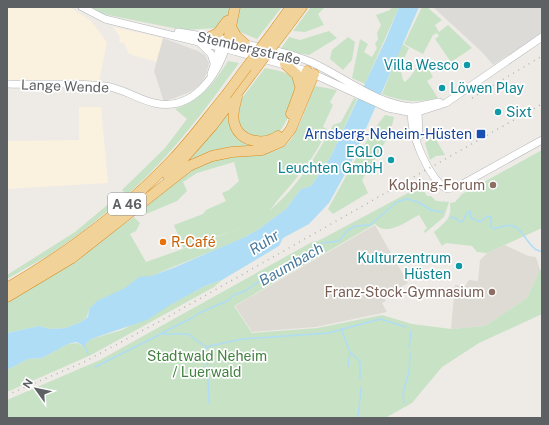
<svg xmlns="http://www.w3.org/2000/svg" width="549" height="425" font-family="'Public Sans',sans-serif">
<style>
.commercial{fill:#faf1df}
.industrial{fill:#dddbd8}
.education{fill:#dedad4}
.green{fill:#c8e2c6}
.water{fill:#afddf5}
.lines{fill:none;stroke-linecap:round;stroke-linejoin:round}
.stream{stroke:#afddf5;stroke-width:1.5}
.tertiary-casing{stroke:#b3b6b9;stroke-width:8}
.secondary-casing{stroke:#b2b5b9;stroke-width:8}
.motorway-casing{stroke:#d98c1b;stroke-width:11}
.tertiary{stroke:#fff;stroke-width:7}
.secondary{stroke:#fff;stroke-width:7}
.motorway{stroke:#f1d39a;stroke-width:10}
.rail{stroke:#b3b4b4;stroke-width:1.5;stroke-dasharray:1 5;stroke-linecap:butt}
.motorway-bridge-casing{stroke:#d98c1b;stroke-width:11;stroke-linecap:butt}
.motorway-bridge{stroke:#f1d39a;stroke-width:10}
.culture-dot{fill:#0f9aa8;stroke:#fff;stroke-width:1.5}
.transit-dot{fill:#1a4fb4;stroke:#fff;stroke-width:1.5}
.education-dot{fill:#8d6e63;stroke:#fff;stroke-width:1.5}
.food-dot{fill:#e8710a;stroke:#fff;stroke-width:1.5}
.labels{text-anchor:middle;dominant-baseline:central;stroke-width:3.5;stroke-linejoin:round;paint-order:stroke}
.shield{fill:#fff;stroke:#8e9092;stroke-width:1}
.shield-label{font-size:13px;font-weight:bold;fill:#5e6164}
.street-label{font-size:14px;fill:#5e6164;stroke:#fff}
.culture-label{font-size:14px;fill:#0d838f;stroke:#fff;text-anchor:end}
.transit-label{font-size:14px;fill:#164399;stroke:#fff;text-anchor:end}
.education-label{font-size:14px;fill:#785e54;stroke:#fff;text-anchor:end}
.food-label{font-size:14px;fill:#c56008;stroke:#fff;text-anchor:start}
.park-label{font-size:14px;fill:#438140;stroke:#fff}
.water-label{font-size:15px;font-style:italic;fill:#4a7a9d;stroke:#fff}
</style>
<rect width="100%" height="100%" fill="#eeebe6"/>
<path class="commercial" d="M7 7H70L91 21 107 42 99 82H7Z
M113 27 163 38 157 62 129 54 124 43 119 42 120 37Z
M79 107H101L108 183 7 189V141L79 140Z"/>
<path class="industrial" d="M433 7H542V33L493 65 483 53Z
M163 38 198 51 205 55 209 63 206 75 201 84 190 92 164 102 154 71Z"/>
<path class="education" d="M375 225 408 283 384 298 386 301 382 303 387 312 316 327 252 332 235 306Z
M505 245 528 256 536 257 540 270 527 298 485 326 451 329 455 285 465 286 469 280 478 281 480 260 487 253Z"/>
<path class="green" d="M91 7H282L257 39 235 30 218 28 183 30 103 14Z
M311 7H325L318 14 324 25 305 32 293 31Z
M392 7H399L365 84 352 78 360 39 368 44 364 52 372 57 377 48 375 44 378 39 377 33 381 25 376 15 390 10Z
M422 7H427L442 20 435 25 439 32 448 25 472 48 451 62 435 39 439 36 437 33 433 35 423 54 404 44Z
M329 31 337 38 309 55 280 50 289 37 300 40Z
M348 37 355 42 352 60 343 70 330 59 332 50Z
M402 44 409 48 400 67 403 80 405 82C413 76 414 67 425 62L433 77 427 81 438 98C417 103 402 102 382 94Z
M228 61 239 63C205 110 171 156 127 195L122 190 165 148 187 119 175 109C202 99 213 85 228 61Z
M265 68C274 70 288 71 294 79 302 89 287 125 278 133 274 136 269 137 264 139L242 132 237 115 238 106 242 98Z
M315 86 337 90 330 102 333 105 323 127 327 129C315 161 290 184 270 210 297 188 317 155 333 125L341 122 354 98 357 99 331 156 311 186 301 189 286 209 259 229 245 237C193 261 137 277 89 309L87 317 81 322 66 328 50 329 39 326 7 333V300L67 266 134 217 140 223 136 231 130 234 146 262 247 226 183 248 174 225 203 214 206 210 226 201 222 193 229 190 239 181 234 162 197 173 183 182 187 191 177 201 146 214 142 211C160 193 190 164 216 158 234 154 270 157 285 146 299 134 307 103 315 86Z
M230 109 232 126 263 144 229 148 186 165Z
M385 115 394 117 390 134 362 180 368 193 333 214 328 209C346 177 362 144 385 115Z
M434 136 445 155 436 156 430 160 425 143Z
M542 150V228L487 253 477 252 472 246 446 243 442 246 434 232C445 222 452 219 450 203L455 202 462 194Z
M421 186 427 196H431L436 201 449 202 444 217 425 233 424 231 427 228 419 215C405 222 387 237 375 224L234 306 252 333 317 328 382 315 412 324 451 329 485 326 527 298 540 270 542 269V314L479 343 442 367 412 403 385 418H7V400L100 360 312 242 318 241Z
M117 197 120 201 82 232 49 255 7 279V275L75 232Z
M222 280 214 287 91 355 7 392V370L28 359 42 358 68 344 76 343 81 345 87 343 91 339 122 330 205 286Z"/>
<path class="water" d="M399 7H419L351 163 329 203 309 224 283 238 279 246 222 280 205 286 170 305 147 320 91 339 84 346 76 342 68 344 42 358 28 359 7 370V333L39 326 50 329 66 328 81 322 88 317 89 309 97 301 125 288 139 277 151 276 173 268 245 237 259 229 286 209 301 189 311 186 331 156 386 39Z"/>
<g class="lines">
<path class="stream" d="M451 217 457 219 460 222 463 221 466 214 470 211 471 218 480 222 488 216 491 217V227L494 229C521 218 519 234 534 248 536 251 539 250 542 252
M341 329 350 352 360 362V379
M160 334 192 318 199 313 227 301 234 295 245 291 274 271 282 269 286 265 293 263 305 255 313 254 322 243 339 241 347 231 355 226 370 225 397 202 403 200 407 199 418 202 431 210 442 212
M163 334H188L206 347V349
M84 345 88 354
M206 347 242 339 328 333 380 319 406 327
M409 348 411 331
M207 357 209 403
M348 366 350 352
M95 367 159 335
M404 403 403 393 409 372 410 353
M358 418 361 388"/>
<g class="tertiary-casing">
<path id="tertiary" d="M82 7 105 19 219 47
M178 32 215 38
M200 43 211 54 214 63
M211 74 221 44
M7 84C39 85 73 82 105 86 122 88 137 99 154 103 193 112 217 76 227 44
M414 107 439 102
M418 112 446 103 542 37"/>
</g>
<g class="secondary-casing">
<path id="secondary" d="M222 39C252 46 283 50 311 62 344 77 377 105 414 107
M219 47 307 71 388 108 408 112H418
M413 109C405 125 431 185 448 189L459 186 542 140
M416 109 418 112 419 136"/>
</g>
<g class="motorway-casing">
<path id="motorway" d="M278 25 291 7
M231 27 236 36 245 44
M287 27 302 7
M210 37 218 33 227 21
M228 41 235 7
M285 64 297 75 300 86
M237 97C235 105 232 113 234 122 238 142 263 146 278 136
M291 114 307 71
M168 176 213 125 256 68
M7 288C69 252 124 211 173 159 192 139 208 117 226 95
M7 297 72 258 189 166 212 156 232 152 262 150 281 142 291 129 314 74"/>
</g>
<use href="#tertiary" class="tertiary"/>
<use href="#secondary" class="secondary"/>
<use href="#motorway" class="motorway"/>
<path class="rail" d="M472 98 542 56
M7 395 84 362 164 319 542 104"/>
<g class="motorway-bridge-casing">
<path id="motorway-bridge" d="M256 68 287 27
M226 95 278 25"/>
</g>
<use href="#motorway-bridge" class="motorway-bridge"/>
</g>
<g class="culture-dot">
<circle cx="467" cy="65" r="4"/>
<circle cx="442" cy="88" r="4"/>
<circle cx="498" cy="112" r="4"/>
<circle cx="391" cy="160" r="4"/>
<circle cx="459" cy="266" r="4"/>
</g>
<rect class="transit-dot" x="476" y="129" width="10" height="10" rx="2"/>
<g class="education-dot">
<circle cx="493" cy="185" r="4"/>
<circle cx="492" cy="292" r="4"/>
</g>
<circle class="food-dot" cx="163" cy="242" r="4"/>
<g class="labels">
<rect class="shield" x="108" y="193" width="38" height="22" rx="3"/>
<g class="shield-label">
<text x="127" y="204">A 46</text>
</g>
<g class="street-label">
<text transform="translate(249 48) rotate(13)">Stembergstraße</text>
<text transform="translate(65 86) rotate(2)">Lange Wende</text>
</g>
<g class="culture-label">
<text x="459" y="65">Villa Wesco</text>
<text x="450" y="88" text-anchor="start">Löwen Play</text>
<text x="506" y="112" text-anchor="start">Sixt</text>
<text x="383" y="152">EGLO<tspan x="383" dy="16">Leuchten GmbH</tspan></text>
<text x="451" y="258">Kulturzentrum<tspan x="451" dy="16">Hüsten</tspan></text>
</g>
<g class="transit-label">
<text x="472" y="134">Arnsberg-Neheim-Hüsten</text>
</g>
<g class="education-label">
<text x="485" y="185">Kolping-Forum</text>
<text x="484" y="292">Franz-Stock-Gymnasium</text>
</g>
<g class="food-label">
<text x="171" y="242">R-Café</text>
</g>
<g class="park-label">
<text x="207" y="356">Stadtwald Neheim<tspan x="207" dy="16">/ Luerwald</tspan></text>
</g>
<g class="water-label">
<text transform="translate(264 242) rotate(-33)">Ruhr</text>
<text transform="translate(291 264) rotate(-30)">Baumbach</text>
</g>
</g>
<rect width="549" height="425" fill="none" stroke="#5e6164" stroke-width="16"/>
<g transform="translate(36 389) rotate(303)" stroke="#ffffff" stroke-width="3" paint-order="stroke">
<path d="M0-3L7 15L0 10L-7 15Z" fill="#5e6164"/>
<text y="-6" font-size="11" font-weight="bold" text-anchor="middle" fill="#5e6164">N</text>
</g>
</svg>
